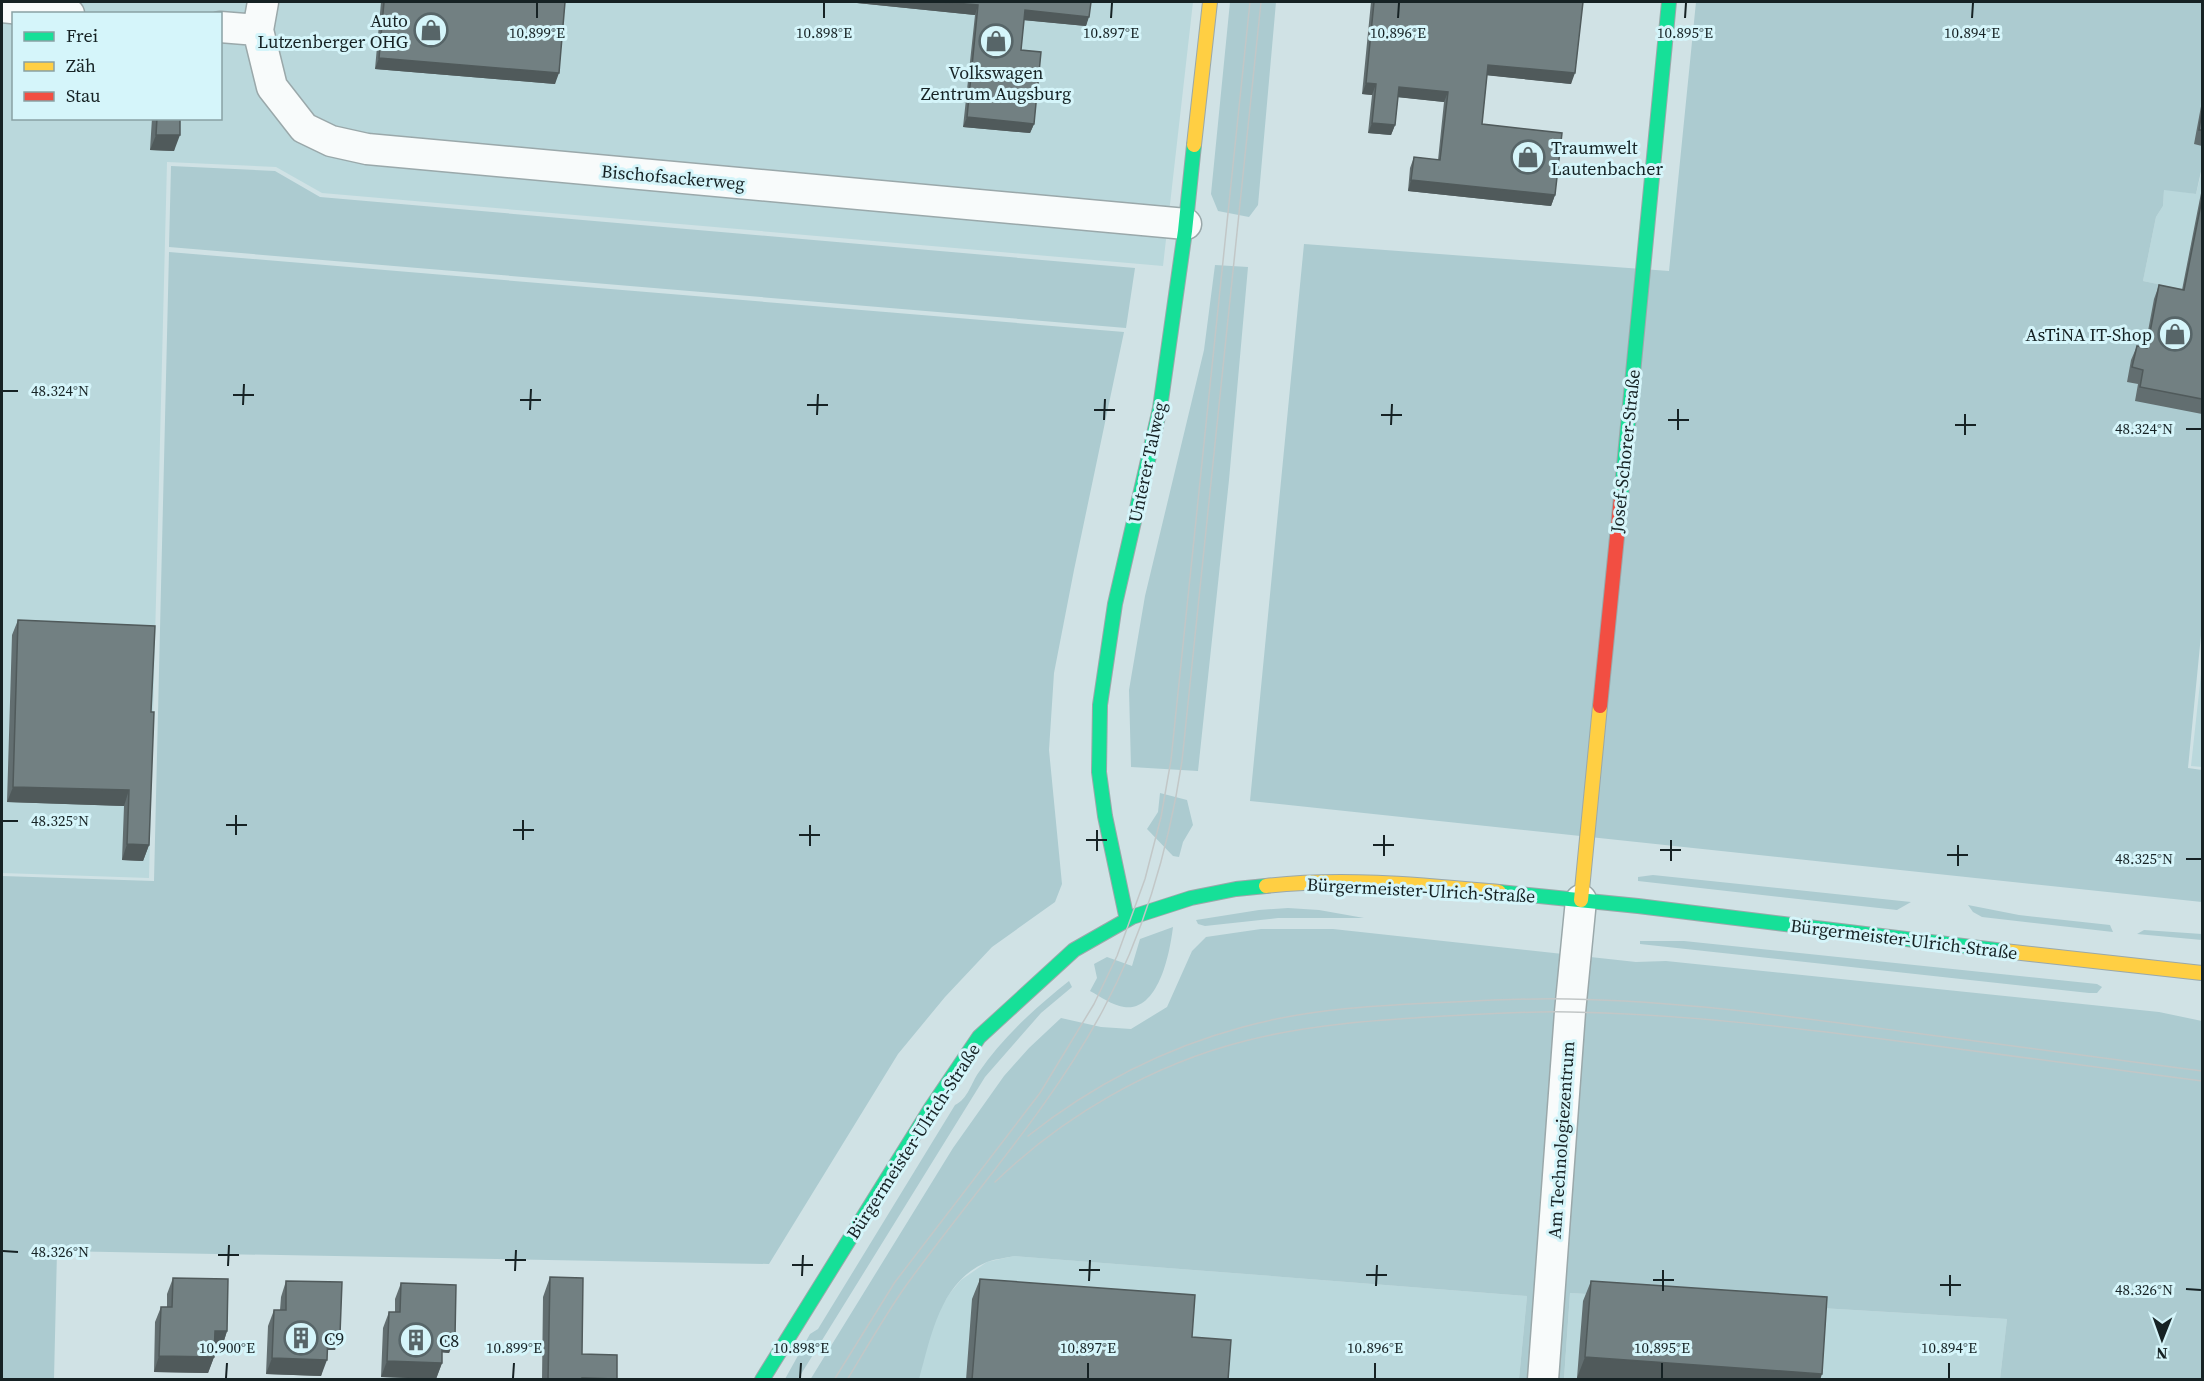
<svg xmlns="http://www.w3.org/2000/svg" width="2204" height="1381" font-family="'Source Serif 4',serif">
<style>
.built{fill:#bad8dc;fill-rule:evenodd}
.green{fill:#accbd0}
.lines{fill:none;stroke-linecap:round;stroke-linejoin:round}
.street-casing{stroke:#9aa8aa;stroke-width:33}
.fast-casing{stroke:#9aa8aa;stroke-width:16}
.slow-casing{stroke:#9aa8aa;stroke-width:16}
.jam-casing{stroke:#9aa8aa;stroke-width:16}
.street{stroke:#f8fbfb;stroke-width:30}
.fast{stroke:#16e098;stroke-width:14}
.slow{stroke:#ffcf43;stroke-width:14}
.jam{stroke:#f24e42;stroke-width:14}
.tram{stroke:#c2c7c7;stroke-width:1.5}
.wall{fill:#626e70}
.shaded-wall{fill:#505a5b}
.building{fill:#728082;stroke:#505a5b;stroke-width:1.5}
.ticks{fill:none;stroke:#162224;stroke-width:2}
.labels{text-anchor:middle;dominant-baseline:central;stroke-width:6;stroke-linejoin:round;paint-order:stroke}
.poi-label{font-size:18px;fill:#162224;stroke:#d5f5fa;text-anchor:start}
.street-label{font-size:18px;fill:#162224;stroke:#d5f5fa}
.ticks-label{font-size:15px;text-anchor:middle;fill:#162224;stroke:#d5f5fa;stroke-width:6;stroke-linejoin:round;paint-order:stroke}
</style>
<rect width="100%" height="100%" fill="#d0e2e5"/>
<path class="built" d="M2 2H1193L1163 266 322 193 276 167 167 162 149 878 2 873ZM14 14H220V118H14Z
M2202 170V293L2143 281 2156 217 2163 206 2164 189 2196 194Z
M2202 665V767L2191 766Z
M1014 1256 1527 1296 1519 1379 895 1380 950 1293 961 1280 987 1262Z
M1570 1293 2007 1319 2000 1379 1564 1380Z"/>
<path class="green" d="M1230 2H1276L1258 205 1249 217 1218 211 1211 194Z
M1696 2H2202V167L2196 194 2164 190 2163 206 2156 217 2143 281 2202 293V625L2188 768 2202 770V902L1250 801 1304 244 1669 271Z
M171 166 275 171 320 197 1135 268 1126 328 169 247Z
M169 252 1124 332 1074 570 1054 673 1049 750 1062 884 1055 902 992 947 945 997 898 1054 769 1264 57 1251 54 1379H2V876L154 881Z
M1215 265 1248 267 1229 480 1198 771 1131 767 1129 690 1145 596 1204 350Z
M1160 793 1187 800 1193 825 1183 842 1179 857 1173 856 1147 829 1158 812Z
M1653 875 1911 902 1897 910 1638 881V877Z
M1968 905 2019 915 2110 925 2113 932 1982 917 1973 912Z
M1288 908 1319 910 1364 918H1278L1205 926 1198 924 1196 920 1259 910Z
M1173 927C1170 952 1159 1012 1124 1007 1112 1005 1101 997 1090 991L1097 978 1094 964 1107 957 1132 966 1140 939Z
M1261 929H1333L1636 962 1666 961 2159 1012 2202 1021V1379H2000L2007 1319 1570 1293 1564 1379H1519L1527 1296 1014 1256C1006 1258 995 1259 987 1262 940 1281 931 1337 919 1379L810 1380 953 1148 1004 1076 1029 1048 1061 1018 1101 1027 1131 1029 1167 1007 1192 951 1206 937Z
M2144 930 2202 934V940L2137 934Z
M1640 941H1684L2097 984 2102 987 2097 993H2089L1640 944Z
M1069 981 1072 987 1041 1013 985 1077 798 1379H785L810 1334 818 1329 955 1105C968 1099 971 1083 979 1072 1003 1037 1036 1007 1069 981Z"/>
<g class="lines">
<g class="street-casing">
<path id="street" d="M263 2 258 30 272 87 304 128 331 141 367 149 1186 224
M2 7 69 14
M220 27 258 30
M1543 1380 1570 1012 1581 900"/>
</g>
<g class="fast-casing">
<path id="fast" d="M1621 497 1669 2
M1499 892 1638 906 2004 951
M1127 920 1105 816 1099 772 1100 705 1115 604 1160 408 1185 231 1194 145
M762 1380 931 1108 979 1037 1074 950 1132 917 1191 898 1236 889 1266 886"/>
</g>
<g class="slow-casing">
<path id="slow" d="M1194 145 1210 2
M1266 886C1343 877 1422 885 1499 892
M1581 900 1600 706
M2004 951 2202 973"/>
</g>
<g class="jam-casing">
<path id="jam" d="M1600 706 1621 497"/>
</g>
<use href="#street" class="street"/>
<use href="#fast" class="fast"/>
<use href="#slow" class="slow"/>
<use href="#jam" class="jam"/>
<path class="tram" d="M1028 1136C1091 1086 1165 1048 1243 1027 1311 1008 1383 1005 1454 1002 1492 1000 1531 998 1569 999 1682 1001 1795 1017 1907 1032 2006 1045 2104 1058 2202 1071
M995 1182C1063 1116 1153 1064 1245 1041 1310 1024 1378 1020 1445 1016 1486 1014 1528 1011 1570 1012 1688 1014 1805 1029 1921 1044 2015 1056 2109 1068 2202 1081
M834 1380 895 1282 1040 1093 1094 1004 1117 956 1145 879 1161 817 1171 760 1250 2
M847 1380C866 1349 884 1317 905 1287 971 1195 1049 1111 1103 1010 1144 933 1169 847 1182 761L1261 2"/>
</g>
<path class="wall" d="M381 2H565L555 84 375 69Z
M857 2H1091L1086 26 1024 20 1021 50 1034 124 1030 133 963 127 975 15 857 3Z
M1371 2H1583L1571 84 1487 75 1482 124 1555 195 1551 206 1408 191 1410 168 1414 157 1438 160 1444 102 1398 97 1395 125 1391 135 1368 133 1372 95 1362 94Z
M2202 101V146L2194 144Z
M152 118H180L174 151 150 150Z
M2202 188V414L2135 401 2138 384 2127 382 2131 360 2137 346 2145 347 2154 299 2159 285 2182 290Z
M18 620 151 712 149 845 143 861 122 860 124 806 7 802 12 635Z
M550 1277 582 1354 616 1380H542L543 1297Z
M173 1278 227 1331 222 1347H214V1357L208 1373 154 1372 155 1322 161 1307H167V1294Z
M980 1279 1192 1337 1228 1380H966L972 1299Z
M286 1281 340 1334 335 1350H328L321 1376 266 1374 268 1326 274 1310H280L281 1297Z
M1591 1281 1820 1380H1601L1577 1378 1583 1301Z
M401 1283 455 1337 449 1353 442 1352V1363L436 1379 381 1377 383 1328 389 1312H395V1299Z"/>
<path class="shaded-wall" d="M857 2H942L978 5 975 15 857 3Z
M1025 10 1089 17 1086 26 1022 20Z
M379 58 559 73 555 84 375 69Z
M1488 65 1575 73 1571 84 1484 75Z
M1366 83 1376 84 1372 95 1362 94Z
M1399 87 1448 92 1444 102 1396 97Z
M967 117 1034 124 1030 133 963 127Z
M1372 123 1395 125 1391 135 1368 133Z
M156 135H180L174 151 150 150Z
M1411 180 1555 195 1551 206 1408 191Z
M13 787 129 790 124 806 7 802Z
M127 844 149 845 143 861 122 860Z
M215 1331H227L222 1347H209Z
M328 1334H340L335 1350H322Z
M442 1336 455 1337 449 1353 437 1352Z
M159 1356 214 1357 208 1373 154 1372Z
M1585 1357 1822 1374 1820 1380H1601L1577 1378Z
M272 1358 327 1360 321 1376 266 1374Z
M387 1361 442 1363 436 1379 381 1377Z
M582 1378 617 1379 581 1380Z"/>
<path class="building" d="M384 2H565L559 73 379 58Z
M942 2H1091L1089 17 1025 10 1021 50 1041 52 1034 124 967 117 978 5Z
M1374 2H1583L1575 73 1488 65 1482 124 1562 133 1555 195 1411 180 1414 157 1440 160 1448 92 1399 87 1395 125 1372 123 1376 84 1366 83Z
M2202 111V130H2199Z
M157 118H180V135H156Z
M2202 199V399L2140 387 2143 370 2132 367 2137 346 2147 348 2159 285 2184 290Z
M18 620 155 626 151 712H154L149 845 127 844 129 790 13 787Z
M550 1277 583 1278 582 1354 617 1355V1379L582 1378V1380H548Z
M173 1278 228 1279 227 1331H215L214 1357 159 1356 161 1307H172Z
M980 1279 1195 1295 1192 1337 1231 1340 1228 1380H972Z
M286 1281 342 1282 340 1334H328L327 1360 272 1358 274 1310H286Z
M1591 1281 1827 1297 1822 1374 1585 1357Z
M401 1283 456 1285 455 1337 442 1336V1363L387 1361 389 1312H400Z"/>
<path class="ticks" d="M537 18V3M824 18V3M1111 18 1112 3M1398 18 1399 3M1685 18 1686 3M1972 18 1973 3M3 391H18M233 395H254M520 400H541M243 405 244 384M807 405H828M530 410 531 389M1094 410H1115M817 415 818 394M1381 415H1402M1104 420 1105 399M1668 420H1689M1391 425 1392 404M1955 425H1976M2186 429H2201M1678 430V409M1965 435V414M3 821H18M226 825H247M513 830H534M236 835V815M799 835H820M523 840V820M1086 840H1107M1373 845H1394M810 846V825M1660 850H1681M1097 851V830M1947 855H1968M1384 856V835M2186 859H2201M1671 861V840M1958 866V845M3 1251 18 1252M218 1255H239M505 1260H526M792 1265H813M228 1266 229 1245M1079 1270H1100M515 1271 516 1250M1366 1275H1387M802 1276 803 1255M1653 1280H1674M1089 1281 1090 1260M1940 1285H1961M1376 1286 1377 1265M2186 1289 2201 1290M1663 1291V1270M1950 1296V1275M226 1378 227 1363M513 1378 514 1363M800 1378 801 1363M1088 1378V1363M1375 1378V1363M1662 1378V1363M1949 1378V1363"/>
<defs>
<g id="shop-ring" transform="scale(1.725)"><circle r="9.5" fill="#d5f5fa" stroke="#576568" stroke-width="1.5"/><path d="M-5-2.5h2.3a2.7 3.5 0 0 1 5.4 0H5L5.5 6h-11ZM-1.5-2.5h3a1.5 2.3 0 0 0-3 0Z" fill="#576568"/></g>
<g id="building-ring" transform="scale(1.725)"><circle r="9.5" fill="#d5f5fa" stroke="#576568" stroke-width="1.5"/><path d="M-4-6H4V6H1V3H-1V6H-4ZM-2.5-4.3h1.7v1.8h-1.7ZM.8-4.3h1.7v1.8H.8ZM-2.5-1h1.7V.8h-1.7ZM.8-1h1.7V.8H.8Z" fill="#576568"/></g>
</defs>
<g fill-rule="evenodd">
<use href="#shop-ring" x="431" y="30"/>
<use href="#shop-ring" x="996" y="41"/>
<use href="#shop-ring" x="1528" y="157"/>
<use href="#shop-ring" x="2175" y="334"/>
<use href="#building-ring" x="301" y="1338"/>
<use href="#building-ring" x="416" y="1340"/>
</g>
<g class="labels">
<g class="poi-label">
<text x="408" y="20" text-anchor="end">Auto<tspan x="408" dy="21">Lutzenberger OHG</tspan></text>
<text x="996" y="72" text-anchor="middle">Volkswagen<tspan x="996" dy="21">Zentrum Augsburg</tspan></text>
<text x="1551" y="147">Traumwelt<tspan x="1551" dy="21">Lautenbacher</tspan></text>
<text x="2152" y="334" text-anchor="end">AsTiNA IT-Shop</text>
<text x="324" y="1338">C9</text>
<text x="439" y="1340">C8</text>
</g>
<g class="street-label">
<text transform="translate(673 177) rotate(5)">Bischofsackerweg</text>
<text transform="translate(1625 451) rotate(-84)">Josef-Schorer-Straße</text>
<text transform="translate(1147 462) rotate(-78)">Unterer Talweg</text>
<text transform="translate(1421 890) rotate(3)">Bürgermeister-Ulrich-Straße</text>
<text transform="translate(1904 939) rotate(7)">Bürgermeister-Ulrich-Straße</text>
<text transform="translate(1561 1140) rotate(-86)">Am Technologiezentrum</text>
<text transform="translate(913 1141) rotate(-57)">Bürgermeister-Ulrich-Straße</text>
</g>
</g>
<g class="ticks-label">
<text x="537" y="38">10.899°E</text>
<text x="824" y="38">10.898°E</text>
<text x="1111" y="38">10.897°E</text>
<text x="1398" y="38">10.896°E</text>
<text x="1685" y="38">10.895°E</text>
<text x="1972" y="38">10.894°E</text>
<text x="60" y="396">48.324°N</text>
<text x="2144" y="434">48.324°N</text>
<text x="60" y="826">48.325°N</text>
<text x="2144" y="864">48.325°N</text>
<text x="60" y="1257">48.326°N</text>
<text x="2144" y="1295">48.326°N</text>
<text x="227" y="1353">10.900°E</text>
<text x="514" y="1353">10.899°E</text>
<text x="801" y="1353">10.898°E</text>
<text x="1088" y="1353">10.897°E</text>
<text x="1375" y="1353">10.896°E</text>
<text x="1662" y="1353">10.895°E</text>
<text x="1949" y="1353">10.894°E</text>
</g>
<rect width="2204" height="1381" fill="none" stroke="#162224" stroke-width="6"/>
<rect x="12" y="12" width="210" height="108" fill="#d5f5fa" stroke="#89a1a4" stroke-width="1.5"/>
<rect x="24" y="32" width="30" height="9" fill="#16e098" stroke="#89a1a4" stroke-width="1.5"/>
<text x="66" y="42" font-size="18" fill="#162224">Frei</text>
<rect x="24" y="62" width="30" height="9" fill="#ffcf43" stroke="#89a1a4" stroke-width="1.5"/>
<text x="66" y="72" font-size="18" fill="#162224">Zäh</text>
<rect x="24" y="92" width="30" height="9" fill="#f24e42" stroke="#89a1a4" stroke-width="1.5"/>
<text x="66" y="102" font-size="18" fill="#162224">Stau</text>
<g transform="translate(2162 1339) rotate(181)" stroke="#d5f5fa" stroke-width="4.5" paint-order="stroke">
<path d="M0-4.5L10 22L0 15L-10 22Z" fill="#162224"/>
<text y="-9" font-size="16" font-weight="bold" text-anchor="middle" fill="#162224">N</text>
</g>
</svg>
